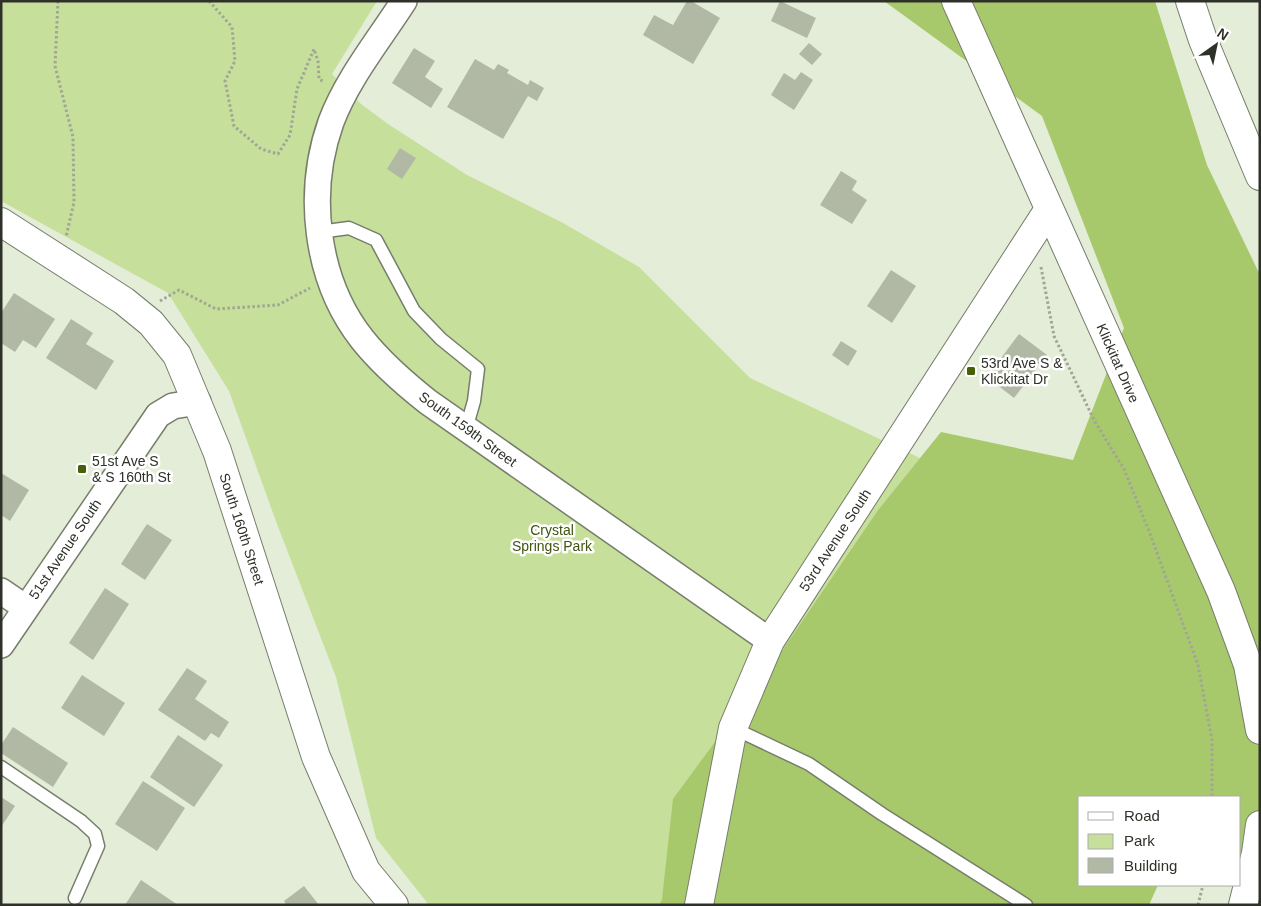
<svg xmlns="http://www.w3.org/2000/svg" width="1261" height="906" font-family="Arial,sans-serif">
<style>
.green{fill:#c6df9b}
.forest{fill:#a8c96b}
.building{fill:#b1b9a5}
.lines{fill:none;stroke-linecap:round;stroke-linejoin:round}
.lane-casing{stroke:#767e6b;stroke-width:15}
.street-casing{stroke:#767e6b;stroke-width:28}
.secondary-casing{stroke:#767e6b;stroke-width:30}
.highway-casing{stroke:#767e6b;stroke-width:30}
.path{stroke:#a0a696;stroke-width:3;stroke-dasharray:2.5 2.5;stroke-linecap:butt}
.lane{stroke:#fff;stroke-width:12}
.street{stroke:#fff;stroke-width:25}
.secondary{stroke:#fff;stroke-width:28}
.highway{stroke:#fff;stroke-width:28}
.poi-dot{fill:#485f0a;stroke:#fff;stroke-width:2}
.labels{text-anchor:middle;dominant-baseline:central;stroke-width:5;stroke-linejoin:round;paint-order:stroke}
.poi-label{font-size:14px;fill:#2e3129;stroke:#fff;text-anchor:start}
.street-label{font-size:14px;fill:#2e3129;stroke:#fff}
.park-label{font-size:14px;fill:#415411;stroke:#fff}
</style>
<rect width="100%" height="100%" fill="#e4edd8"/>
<path class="green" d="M1 1H377L332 74 361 104 388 124 467 175 563 223 639 267 750 378 920 458 878 510 781 652 659 905H429L376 838 336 677 277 524 229 391 168 293 1 201Z"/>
<path class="forest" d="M884 1H1155L1207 165 1260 275V903L1240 881V797H1080V885H1158L1149 905H659L662 899 673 799 781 652 878 510 941 432 1073 460 1124 328 1042 116Z"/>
<path class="building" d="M687 1H691L720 18 693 64 643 35 654 15 673 25Z
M780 1 816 18 807 38 771 21Z
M809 43 822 54 812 65 799 54Z
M414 48 435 61 425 77 443 89 431 108 392 83Z
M475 59 494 70 498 64 509 70 507 73 528 85 530 80 544 88 537 101 528 96 503 139 447 107Z
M801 72 813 80 794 110 771 95 784 73 795 80Z
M400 148 416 158 402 179 387 169Z
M841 171 857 181 852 190 867 200 852 224 820 205Z
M891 270 916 286 892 323 867 306Z
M14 293 55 319 36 348 23 340 15 352 1 343V313Z
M71 319 93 333 86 344 114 361 96 390 46 358Z
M1019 334 1047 355 1014 398 987 377Z
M841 341 857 351 848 366 832 355Z
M1 473 29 490 10 521 1 515Z
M147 524 172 540 145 580 121 564Z
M105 588 129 604 93 660 69 643Z
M187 668 207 681 195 699 229 722 219 738 211 733 205 741 158 710Z
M82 675 125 703 104 736 61 708Z
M13 727 68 763 53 787 1 753V745Z
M178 735 223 765 194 807 150 777Z
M143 781 185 808 157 851 115 824Z
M1 797 15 806 1 827Z
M141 880 178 905H125Z
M304 886 319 905H286L284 901Z"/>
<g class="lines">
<g class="lane-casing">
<path id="lane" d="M319 232 349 228 376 240 414 311 441 339 478 369 474 401 466 429
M733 728 809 764 882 814 1026 905
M1 767 81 821 95 834 98 846 75 898"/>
</g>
<g class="street-casing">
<path id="street" d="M404 1C379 40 347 79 331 122 306 192 315 279 362 339 381 363 404 383 428 402L770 641
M1 591 26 608
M1 645 158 415 173 406 198 402"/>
</g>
<g class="secondary-casing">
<path id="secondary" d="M956 1 1221 591 1248 665 1260 730
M1 222 124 301 151 323 177 355 217 451 316 757 366 871 394 905
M699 905 733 728 770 641 1049 209
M1243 905 1256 853 1260 825"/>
</g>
<g class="highway-casing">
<path id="highway" d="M1190 1 1203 40 1260 176"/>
</g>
<path class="path" d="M58 1 55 66 73 137 74 202 66 237
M209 1 232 27 235 61 225 81 234 126 261 149 278 154 290 135 297 89 314 49 318 61 319 79 324 82
M1041 267 1054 336 1094 420 1124 469 1149 531 1198 665 1212 740V797
M160 301 179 290 216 309 278 305 310 288
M1198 905 1203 885"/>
<use href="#lane" class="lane"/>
<use href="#street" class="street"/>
<use href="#secondary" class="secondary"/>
<use href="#highway" class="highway"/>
</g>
<g class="poi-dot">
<rect x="966" y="366" width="10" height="10" rx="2.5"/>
<rect x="77" y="464" width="10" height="10" rx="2.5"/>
</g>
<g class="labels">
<g class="poi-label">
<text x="981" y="363">53rd Ave S &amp;<tspan x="981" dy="16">Klickitat Dr</tspan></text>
<text x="92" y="461">51st Ave S<tspan x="92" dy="16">&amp; S 160th St</tspan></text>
</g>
<g class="street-label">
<text transform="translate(1118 363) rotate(66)">Klickitat Drive</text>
<text transform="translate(468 429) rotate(36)">South 159th Street</text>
<text transform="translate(242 529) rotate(72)">South 160th Street</text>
<text transform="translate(835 540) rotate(-57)">53rd Avenue South</text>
<text transform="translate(65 549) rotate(-56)">51st Avenue South</text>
</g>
<g class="park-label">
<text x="552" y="530">Crystal<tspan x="552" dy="16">Springs Park</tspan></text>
</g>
</g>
<rect width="1261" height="906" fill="none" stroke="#2e3129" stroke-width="5"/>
<rect x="1078" y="796" width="162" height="90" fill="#ffffff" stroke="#abada9"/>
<rect x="1088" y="812" width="25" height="8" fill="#ffffff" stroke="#abada9"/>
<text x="1124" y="821" font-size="15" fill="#2e3129">Road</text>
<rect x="1088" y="834" width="25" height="15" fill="#c6df9b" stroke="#abada9"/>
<text x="1124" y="846" font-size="15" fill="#2e3129">Park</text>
<rect x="1088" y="858" width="25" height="15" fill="#b1b9a5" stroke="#abada9"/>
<text x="1124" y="871" font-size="15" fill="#2e3129">Building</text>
<g transform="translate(1216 45) rotate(33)" stroke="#ffffff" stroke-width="4" paint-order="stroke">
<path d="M0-4L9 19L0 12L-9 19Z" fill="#2e3129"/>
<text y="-8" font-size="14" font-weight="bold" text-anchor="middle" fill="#2e3129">N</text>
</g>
</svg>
